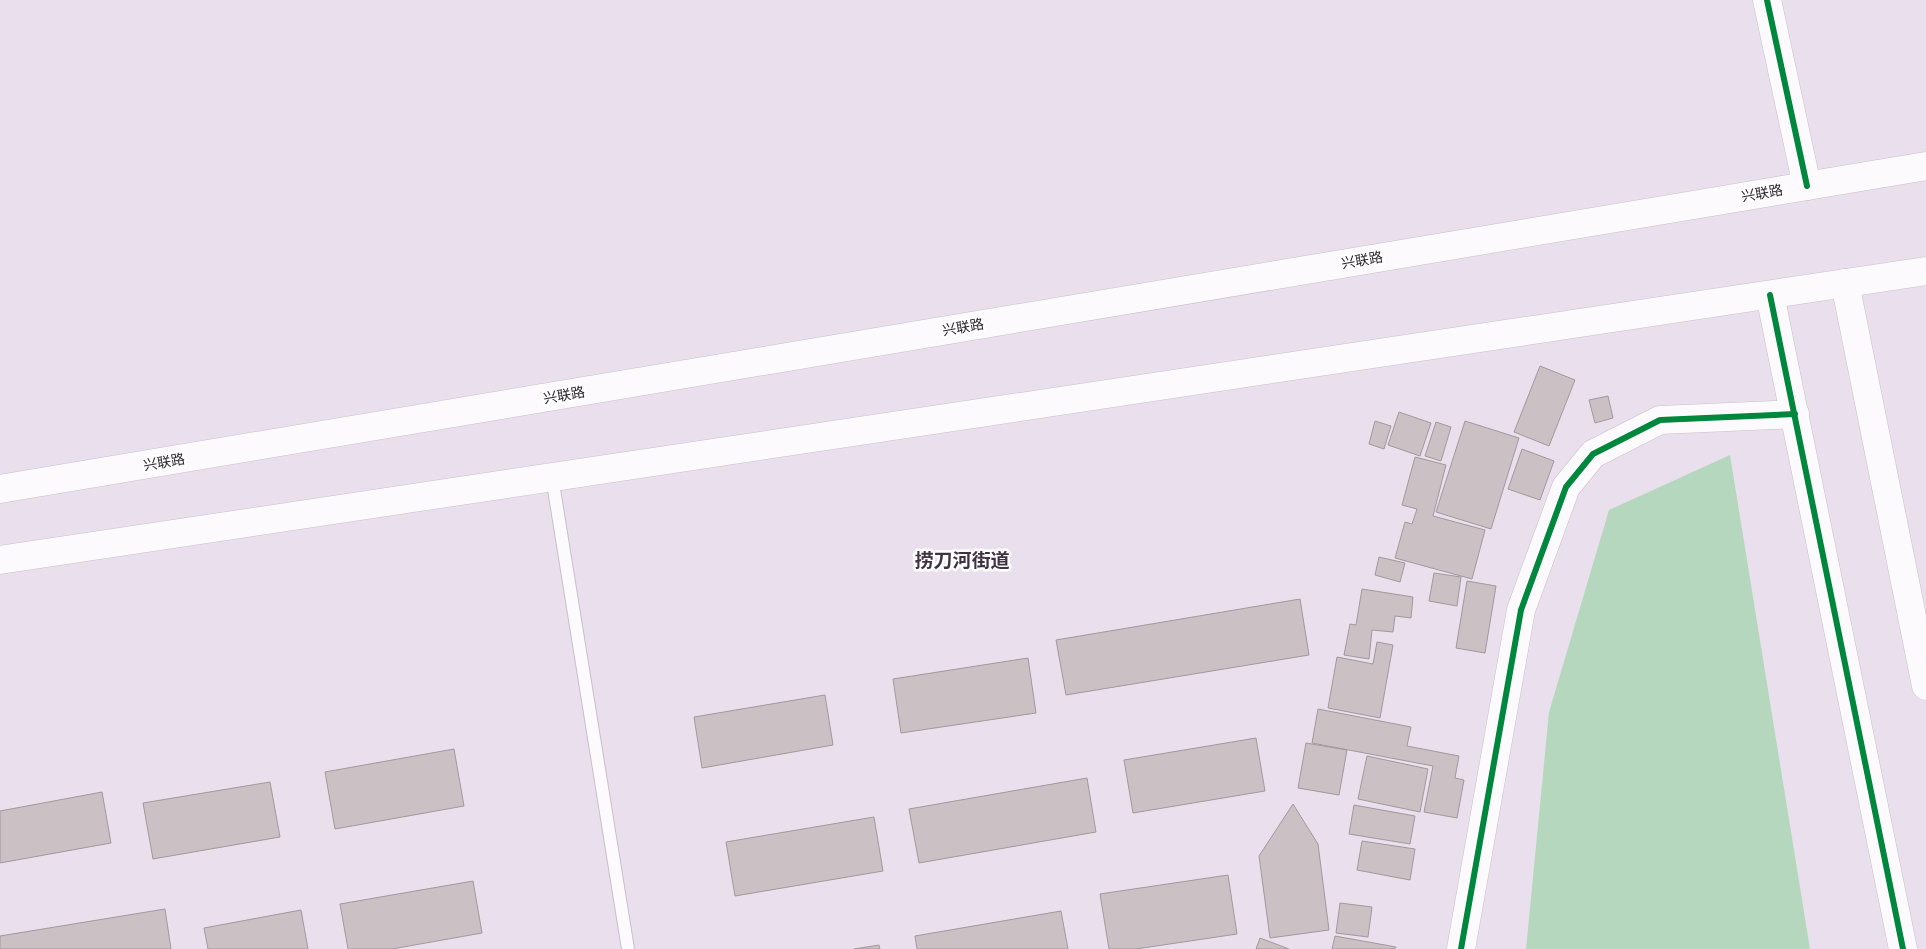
<svg xmlns="http://www.w3.org/2000/svg" width="1926" height="949" font-family="'Public Sans','Noto Sans SC',sans-serif">
<style>
.green{fill:#b4d7be}
.building{fill:#cbc0c4;stroke:#a2989c}
.lines{fill:none;stroke-linecap:round;stroke-linejoin:round}
.service-casing{stroke:#c7bfca;stroke-width:14}
.tertiary-casing{stroke:#c7bfca;stroke-width:29}
.secondary-casing{stroke:#c7bfca;stroke-width:29}
.service{stroke:#fcfafc;stroke-width:12}
.tertiary{stroke:#fcfafc;stroke-width:28}
.secondary{stroke:#fcfafc;stroke-width:28}
.cycleway-casing{stroke:#fff;stroke-width:9}
.cycleway{stroke:#00873e;stroke-width:6}
.labels{text-anchor:middle;dominant-baseline:central;stroke-width:5;stroke-linejoin:round;paint-order:stroke}
.street-label{font-size:14px;fill:#2c252e;stroke:#fff}
.district-label{font-size:19px;font-weight:bold;fill:#413145;stroke:#fff}
</style>
<rect width="100%" height="100%" fill="#eae0ed"/>
<path class="green" d="M1730 455 1810 949H1526L1549 712 1609 510Z"/>
<path class="building" d="M1540 366 1575 380 1549 446 1514 432Z
M1608 396 1613 418 1595 423 1589 400Z
M1399 412 1431 423 1420 456 1388 445Z
M1375 421 1391 426 1384 449 1369 444Z
M1465 421 1519 438 1491 529 1436 512Z
M1436 422 1451 427 1441 461 1425 456Z
M1522 449 1554 461 1540 500 1508 489Z
M1415 457 1446 465 1433 516 1485 530 1472 579 1395 558 1405 522 1412 524 1417 509 1402 505Z
M1379 557 1405 563 1400 582 1375 575Z
M1434 573 1461 577 1457 606 1429 601Z
M1467 581 1496 586 1485 653 1456 648Z
M1362 589 1413 597 1411 618 1395 616 1393 632 1372 630 1369 659 1344 655 1350 624 1356 625Z
M1300 599 1309 655 1066 695 1056 640Z
M1377 642 1393 645 1380 718 1328 708 1337 657 1373 664Z
M1028 658 1036 713 901 733 893 679Z
M825 695 833 745 702 768 694 717Z
M1318 709 1411 727 1407 746 1459 756 1455 778 1464 780 1457 818 1424 812 1433 766 1312 743Z
M1256 738 1265 791 1133 813 1124 760Z
M1306 743 1347 750 1339 795 1298 788Z
M454 749 464 806 335 829 325 772Z
M1367 756 1428 769 1420 812 1358 799Z
M1087 778 1096 832 919 863 909 809Z
M270 782 280 837 153 859 143 803Z
M102 792 111 843 0 863V811Z
M1293 804 1318 844 1329 930 1270 938 1259 856Z
M1354 805 1415 816 1410 844 1349 834Z
M874 817 883 871 735 896 726 842Z
M1362 841 1415 849 1410 880 1357 870Z
M1228 875 1237 934 1136 949H1109L1100 894Z
M473 881 482 933 392 949H348L340 904Z
M1340 903 1372 907 1368 937 1336 933Z
M165 909 171 949H0V936Z
M301 910 308 949H208L204 928Z
M1061 911 1068 949H917L915 936Z
M1335 936 1396 947 1395 949H1332Z
M1260 938 1289 949H1256Z
M879 945 880 949H854Z"/>
<g class="lines">
<g class="service-casing">
<path id="service" d="M552 477 628 949"/>
</g>
<g class="tertiary-casing">
<path id="tertiary" d="M1767 0 1807 186
M1845 283 1926 686
M1770 295 1903 949
M1461 949 1521 610 1566 487 1593 454 1660 420 1795 414"/>
</g>
<g class="secondary-casing">
<path id="secondary" d="M0 489 1926 166
M0 560 1926 271"/>
</g>
<use href="#service" class="service"/>
<use href="#tertiary" class="tertiary"/>
<use href="#secondary" class="secondary"/>
<g class="cycleway-casing">
<path id="cycleway" d="M1767 0 1807 186
M1770 295 1903 949
M1461 949 1521 610 1566 487 1593 454 1660 420 1795 414"/>
</g>
<use href="#cycleway" class="cycleway"/>
</g>
<g class="labels">
<g class="street-label">
<text transform="translate(1762 193) rotate(-10)">兴联路</text>
<text transform="translate(1362 260) rotate(-10)">兴联路</text>
<text transform="translate(963 327) rotate(-10)">兴联路</text>
<text transform="translate(564 395) rotate(-10)">兴联路</text>
<text transform="translate(164 462) rotate(-10)">兴联路</text>
</g>
<g class="district-label">
<text x="962" y="560">捞刀河街道</text>
</g>
</g>
</svg>
